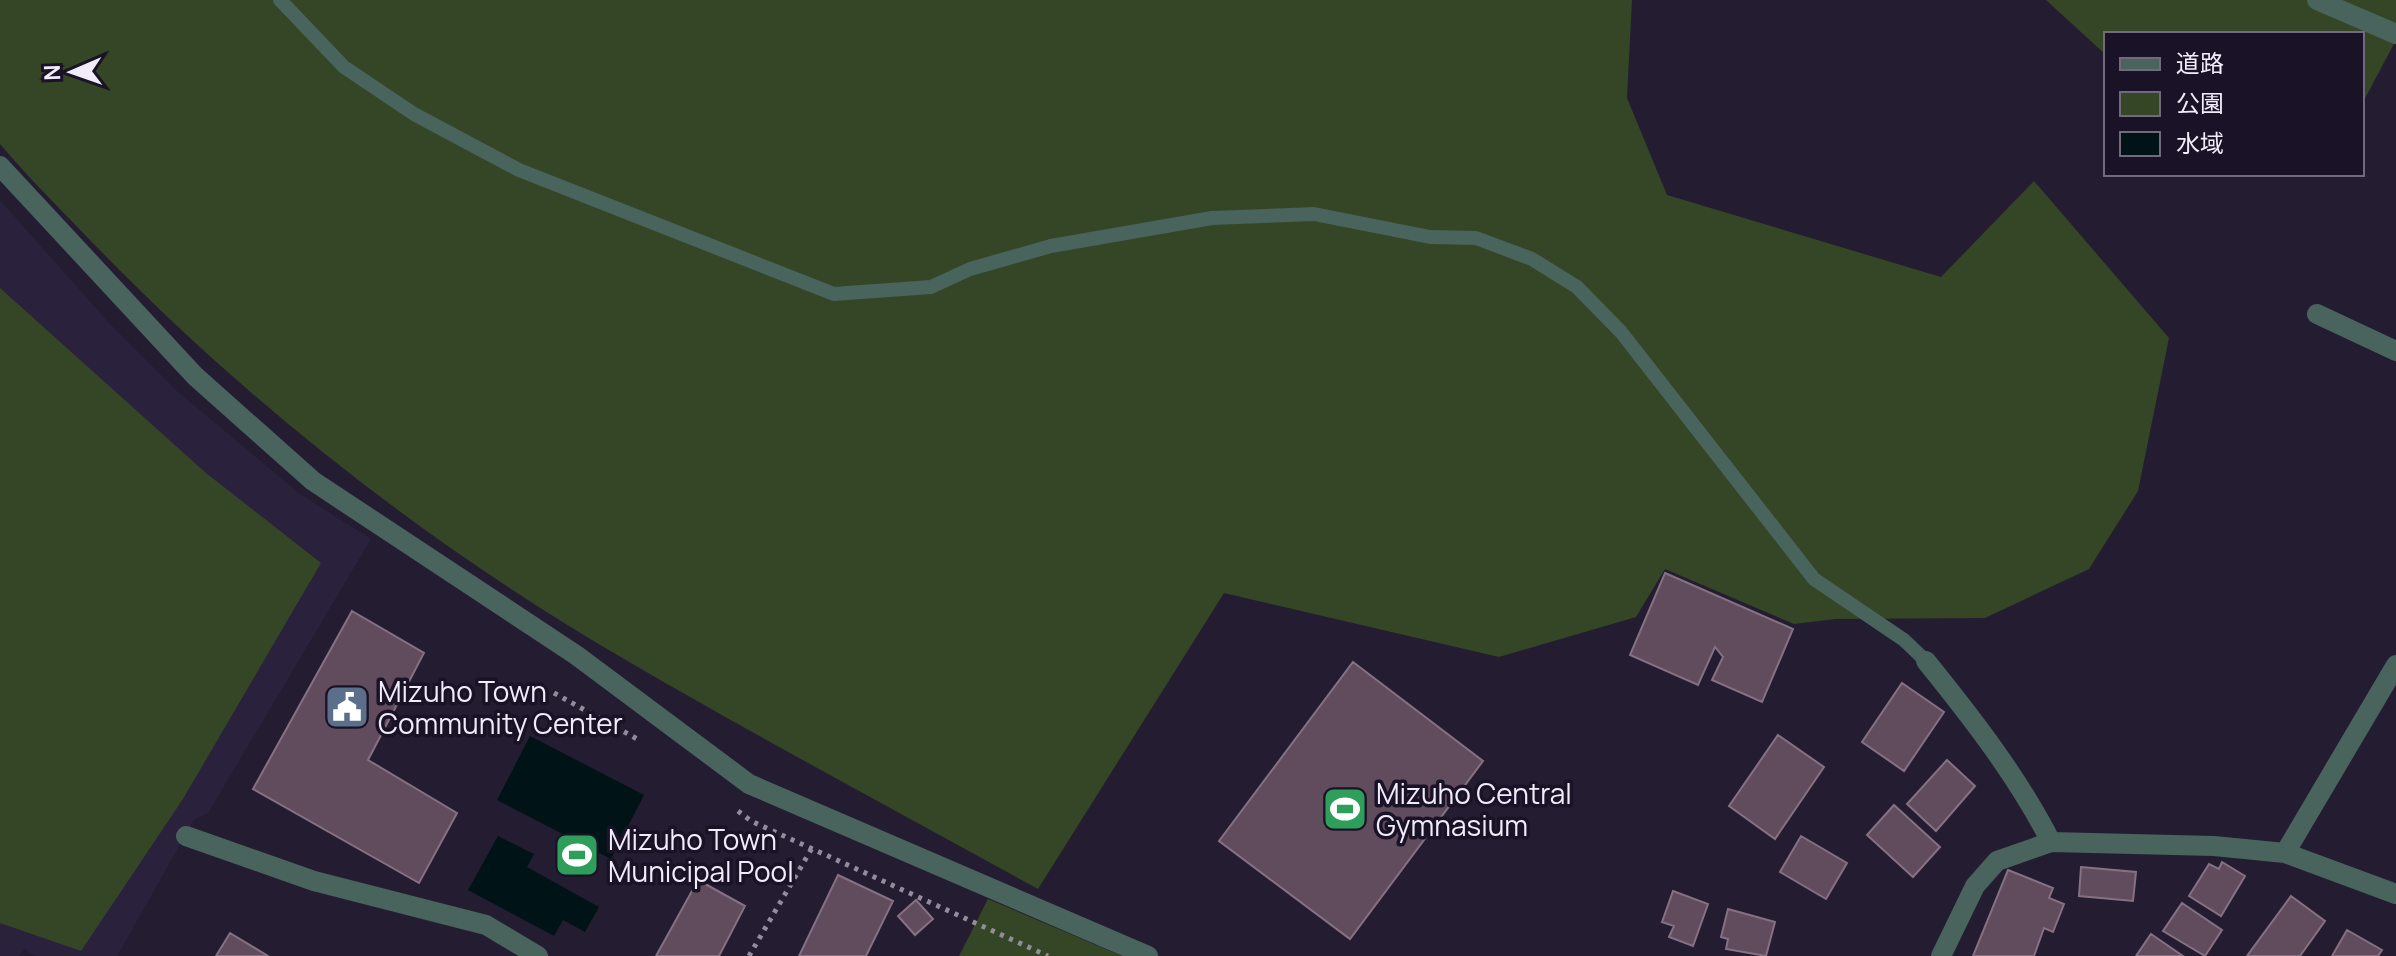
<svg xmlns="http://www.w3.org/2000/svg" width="2396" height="956" font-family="Manrope,'Noto Sans JP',sans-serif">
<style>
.built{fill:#2a213c}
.green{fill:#344625}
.water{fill:#001316}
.building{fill:#614c5e;stroke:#867083;stroke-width:2}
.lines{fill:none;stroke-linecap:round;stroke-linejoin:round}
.path{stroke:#928c9d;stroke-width:5;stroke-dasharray:4 6;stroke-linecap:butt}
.service{stroke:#49635d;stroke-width:14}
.minor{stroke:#49635d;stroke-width:20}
.tertiary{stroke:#49635d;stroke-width:20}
.labels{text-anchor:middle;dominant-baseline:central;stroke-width:7;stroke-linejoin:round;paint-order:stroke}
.poi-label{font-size:28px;fill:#f0ecfa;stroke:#1a1327;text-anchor:start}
</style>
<rect width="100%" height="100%" fill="#241d31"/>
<path class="built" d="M0 200 109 323 177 391 300 494 371 539 208 813 194 820 117 956H35L24 949 19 956H0Z"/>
<path class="green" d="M0 0H1632L1627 98 1667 195 1941 277 2034 181 2169 338 2138 491 2089 569 1985 618 1836 619 1794 624 1665 569 1636 617 1499 657 1224 593 1038 889C902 814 765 741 631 663 432 548 248 404 89 239 59 208 28 177 0 144Z
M2046 0H2396V40L2362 104V34H2106V55Z
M0 288 206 473 321 563 183 799 81 951 0 923Z
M988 899 1122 956H959Z"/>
<path class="water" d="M530 736 644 795 611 859 497 800Z
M498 836 534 854 527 867 599 907 585 932 563 920 554 936 468 890Z"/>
<path class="building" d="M1665 573 1793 629 1762 702 1712 680 1723 657 1715 647 1698 685 1630 655Z
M352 611 424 653 368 760 457 813 419 883 253 789Z
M1353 662 1483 761 1350 939 1219 841Z
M1902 683 1944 712 1904 771 1862 742Z
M1778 735 1824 767 1775 839 1729 806Z
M1947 760 1975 786 1936 831 1907 804Z
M1894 805 1940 847 1913 877 1867 835Z
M1801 836 1847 863 1826 899 1780 872Z
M2222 862 2245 876 2221 916 2189 896 2209 864 2219 869Z
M2081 867 2136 872 2133 901 2079 896Z
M2008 870 2053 888 2049 898 2064 904 2053 932 2044 928 2034 956H1973Z
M838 875 893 901 866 956H799Z
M698 880 745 906 719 956H656Z
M1673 891 1708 904 1693 946 1669 937 1674 926 1662 922Z
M2291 896 2325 921 2300 956H2247Z
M916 900 933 919 915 935 898 916Z
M2182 903 2222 930 2205 956 2163 931Z
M1728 909 1775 922 1766 956 1726 949 1728 939 1721 937Z
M2347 930 2382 950 2378 956H2332Z
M230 933 268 956H216Z
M2151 934 2183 956H2136Z"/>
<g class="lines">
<path class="path" d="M554 693 639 740
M738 811 751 821 1048 956
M749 956 812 848"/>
<path class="service" d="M280 0 344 67 414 114 519 170 834 294 931 287 970 269 1051 246 1212 218 1314 214 1430 237 1476 238 1532 259 1577 287 1621 332 1814 579 1904 640 1926 661"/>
<path class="minor" d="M2317 0 2396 34
M2317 314 2396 351
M1926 661C1972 718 2018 777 2051 842
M186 836 314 881 486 925 538 956
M2285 853 2396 665
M1941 956 1975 886 1997 861 2051 842 2214 846 2285 853 2396 894"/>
<path class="tertiary" d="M0 166 195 376 313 481 576 655 749 784 1148 956"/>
</g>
<defs>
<g id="civic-square" transform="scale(2.3)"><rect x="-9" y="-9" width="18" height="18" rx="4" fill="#5c6f8a" stroke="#1a1327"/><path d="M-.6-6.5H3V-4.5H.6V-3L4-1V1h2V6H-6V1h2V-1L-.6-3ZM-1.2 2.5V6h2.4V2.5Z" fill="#fff"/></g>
<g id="stadium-square" transform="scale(2.3)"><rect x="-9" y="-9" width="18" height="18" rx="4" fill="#2e9e5b" stroke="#1a1327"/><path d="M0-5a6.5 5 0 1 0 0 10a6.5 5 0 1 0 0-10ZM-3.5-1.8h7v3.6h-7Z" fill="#fff"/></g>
</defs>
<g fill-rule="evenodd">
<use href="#civic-square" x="347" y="707"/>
<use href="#stadium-square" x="1345" y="809"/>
<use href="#stadium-square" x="577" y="855"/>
</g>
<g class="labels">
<g class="poi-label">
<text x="378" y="691">Mizuho Town<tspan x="378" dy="32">Community Center</tspan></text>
<text x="1376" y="793">Mizuho Central<tspan x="1376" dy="32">Gymnasium</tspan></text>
<text x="608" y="839">Mizuho Town<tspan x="608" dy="32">Municipal Pool</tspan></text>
</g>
</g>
<rect x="2104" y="32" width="260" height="144" fill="#1a1327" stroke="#706a7b" stroke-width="2"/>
<rect x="2120" y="58" width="40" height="12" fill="#49635d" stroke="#706a7b" stroke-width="2"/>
<text x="2176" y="72" font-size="24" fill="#f0ecfa">道路</text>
<rect x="2120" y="92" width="40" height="24" fill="#344625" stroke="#706a7b" stroke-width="2"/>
<text x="2176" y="112" font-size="24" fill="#f0ecfa">公園</text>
<rect x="2120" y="132" width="40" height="24" fill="#001316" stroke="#706a7b" stroke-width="2"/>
<text x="2176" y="152" font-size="24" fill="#f0ecfa">水域</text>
<g transform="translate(72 72) rotate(268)" stroke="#1a1327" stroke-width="6" paint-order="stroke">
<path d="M0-6L14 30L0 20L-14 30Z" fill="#f0ecfa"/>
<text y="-12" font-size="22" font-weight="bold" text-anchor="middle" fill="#f0ecfa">N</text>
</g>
</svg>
